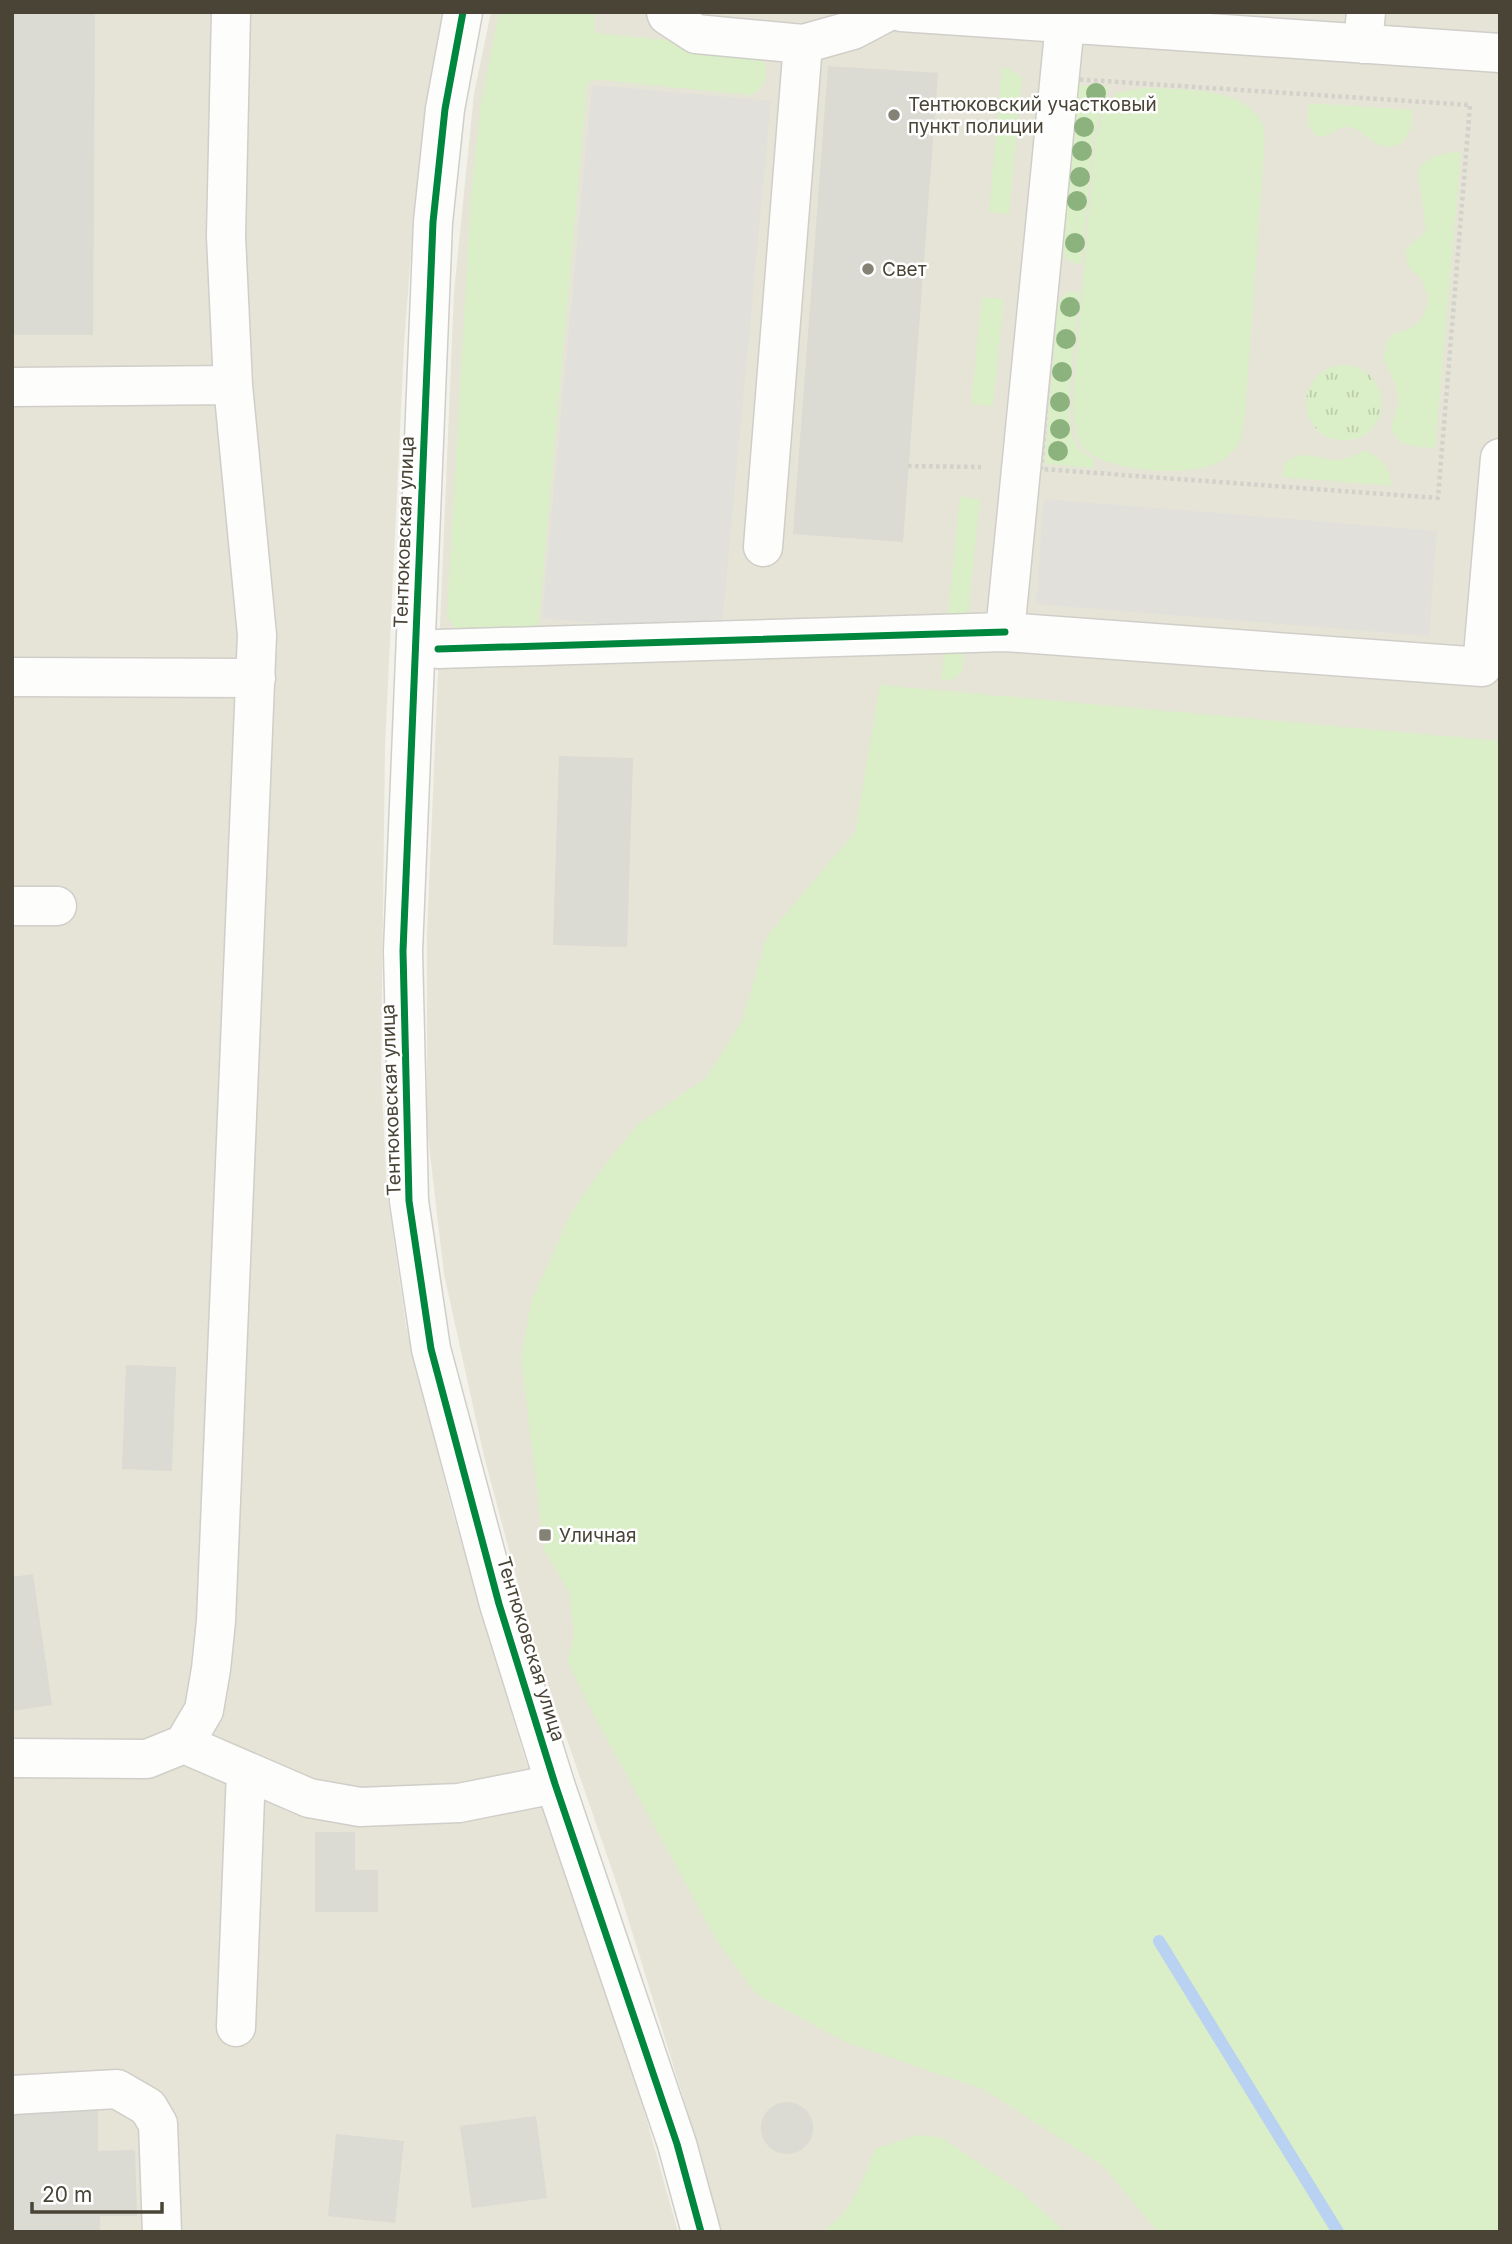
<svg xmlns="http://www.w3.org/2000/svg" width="1512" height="2244" font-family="Inter,sans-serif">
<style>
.residential{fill:#e6e4d7}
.green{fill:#daeec8}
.park{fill:url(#park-tufts)}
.parking{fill:#e1e0da}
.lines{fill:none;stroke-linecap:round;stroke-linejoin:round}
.stream{stroke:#b9d2f2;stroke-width:12}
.building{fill:#dbdad3}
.minor-casing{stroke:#d0cec8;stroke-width:41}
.path{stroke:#d2d1ca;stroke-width:4.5;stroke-dasharray:3.5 3.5;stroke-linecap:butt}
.minor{stroke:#fdfdfc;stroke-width:38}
.cycleway-casing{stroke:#fff;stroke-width:11}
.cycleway{stroke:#00873e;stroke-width:7}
.tree{fill:#8cb27d}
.poi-dot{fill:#848175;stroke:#fff;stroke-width:2.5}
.labels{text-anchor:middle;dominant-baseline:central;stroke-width:5;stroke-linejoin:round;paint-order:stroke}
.poi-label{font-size:19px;fill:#494436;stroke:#fff;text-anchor:start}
.street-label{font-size:19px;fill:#494436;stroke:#fff}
</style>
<defs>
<pattern id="park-tufts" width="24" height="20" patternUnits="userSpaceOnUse" patternTransform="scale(1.75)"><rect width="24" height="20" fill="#daeec8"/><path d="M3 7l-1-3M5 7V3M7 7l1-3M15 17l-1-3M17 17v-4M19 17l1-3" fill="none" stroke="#bdcdac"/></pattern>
</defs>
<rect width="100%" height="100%" fill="#f2f1ea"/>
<path class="residential" d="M12 12H445L432 67 415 199 404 345 385 746 381 1073 387 1193 406 1326 452 1510 525 1759 633 2071 678 2232H12Z
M491 12H1500V2232H720L684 2100 621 1896 534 1644 484 1456 444 1274 427 1128V935L454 292 474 94Z"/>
<path class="green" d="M499 12H595V33L751 48C770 60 772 84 751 95L591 79 587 86 537 642 459 633 447 617 471 196 481 103Z
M1002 68 1011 69 1022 78 1009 214 989 212Z
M1078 85 1109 87 1093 139 1082 264C1072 263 1064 262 1063 250Z
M1143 88C1179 90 1246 85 1263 125 1266 133 1264 145 1264 153L1245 414C1243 424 1242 442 1235 449 1229 455 1220 463 1213 465 1183 476 1098 473 1080 443 1073 431 1074 413 1073 400L1095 140 1103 114 1116 93Z
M1309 103 1413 110 1411 127 1404 141C1373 159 1368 126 1345 127 1333 128 1328 142 1315 134 1306 127 1308 113 1309 103Z
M1461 152 1435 448C1416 446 1397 449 1391 427L1399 401 1395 384 1383 359 1386 344 1392 334 1410 329 1423 317 1429 298 1421 278 1409 268 1405 253C1409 241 1422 240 1426 229L1418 172C1425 155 1444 153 1461 152Z
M1068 292 1080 293C1077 326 1063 415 1074 441 1078 450 1087 455 1094 460V468L1045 464 1057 312C1059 304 1060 296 1068 292Z
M982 297 1004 299 993 406 971 404Z
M1366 451C1383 458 1389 468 1392 486L1281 477 1286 462C1305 448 1318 460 1338 460 1348 460 1356 452 1366 451Z
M960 497 980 499 962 672 953 679 941 681Z
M880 685 1500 741V2232H1158L1103 2166 985 2090 848 2043 757 1995 717 1941 587 1702 568 1662 574 1633 569 1592 544 1549 521 1356 532 1300 571 1213 603 1167 637 1125 706 1078 742 1021 767 936 855 832Z
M917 2135 942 2138 1019 2190 1066 2232H819C851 2217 863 2180 875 2149Z"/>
<path class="park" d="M1306 403a38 38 0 1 1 76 0a38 38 0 1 1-76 0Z"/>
<path class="parking" d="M592 85 771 101 721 635 542 618Z
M1044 499 1437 531 1429 636 1036 604Z"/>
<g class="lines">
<path class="stream" d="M1159 1941 1338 2232"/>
</g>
<path class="building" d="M12 12H95L93 335H12Z
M828 66 938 73 903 542 793 534Z
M559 756 633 758 627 947 553 945Z
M126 1365 176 1367 172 1471 122 1469Z
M33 1574 52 1705 12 1711V1577Z
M315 1832H355V1870H378V1912H315Z
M761 2128a26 26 0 1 1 52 0a26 26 0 1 1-52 0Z
M98 2110V2151L135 2150 137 2216H100V2232H12V2112Z
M536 2116 547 2198 472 2208 460 2126Z
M336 2134 404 2141 395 2223 328 2216Z"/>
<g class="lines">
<g class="minor-casing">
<path id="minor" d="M463 12 445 109 433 222 403 951 409 1201 431 1349 499 1604 555 1784 677 2144 701 2232
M666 12 667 15 696 34 803 44 853 30 887 12
M901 12 1500 53
M1363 44 1366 12
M12 387 233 385
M763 547 803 44
M1005 632 1065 23
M438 649 1005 632 1482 667 1500 458
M12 677 256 678
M12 906H57
M184 1744 309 1798 360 1807 459 1803 555 1784
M12 1758 147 1759 184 1744 204 1710 211 1669 216 1621 257 635 233 385 226 236 231 12
M236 2027 246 1772
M12 2095 117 2089 148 2107 158 2124 162 2232"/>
</g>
<path class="path" d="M1073 79 1470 105 1438 498 1041 469Z
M908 466 981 467"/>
<use href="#minor" class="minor"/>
<g class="cycleway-casing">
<path id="cycleway" d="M463 12 445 109 433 222 403 951 409 1201 431 1349 499 1604 555 1784 677 2144 701 2232
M438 649 1005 632"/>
</g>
<use href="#cycleway" class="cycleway"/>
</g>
<g class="tree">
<circle cx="1096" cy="93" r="10"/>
<circle cx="1084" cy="127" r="10"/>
<circle cx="1082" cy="151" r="10"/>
<circle cx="1080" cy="177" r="10"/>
<circle cx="1077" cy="201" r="10"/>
<circle cx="1075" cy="243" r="10"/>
<circle cx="1070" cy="307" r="10"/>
<circle cx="1066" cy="339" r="10"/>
<circle cx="1062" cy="372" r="10"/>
<circle cx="1060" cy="402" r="10"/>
<circle cx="1060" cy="429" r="10"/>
<circle cx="1058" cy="451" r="10"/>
</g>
<g class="poi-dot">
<circle cx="894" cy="115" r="7"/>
<circle cx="868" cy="269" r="7"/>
<rect x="538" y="1528" width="14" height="14" rx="3.5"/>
</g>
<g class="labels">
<g class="poi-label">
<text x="908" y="104">Тентюковский участковый<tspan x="908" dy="22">пункт полиции</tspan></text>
<text x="882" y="269">Свет</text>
<text x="559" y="1535">Уличная</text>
</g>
<g class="street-label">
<text transform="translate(404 532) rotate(-88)">Тентюковская улица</text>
<text transform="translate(391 1100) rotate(-92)">Тентюковская улица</text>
<text transform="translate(531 1649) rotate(73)">Тентюковская улица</text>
</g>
</g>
<rect width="1512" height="2244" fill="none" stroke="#494436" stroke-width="28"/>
<path d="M32 2202v10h130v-10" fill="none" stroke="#494436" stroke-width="3.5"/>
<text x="42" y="2202" font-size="21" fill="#494436" stroke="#ffffff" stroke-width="5" paint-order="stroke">20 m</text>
</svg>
